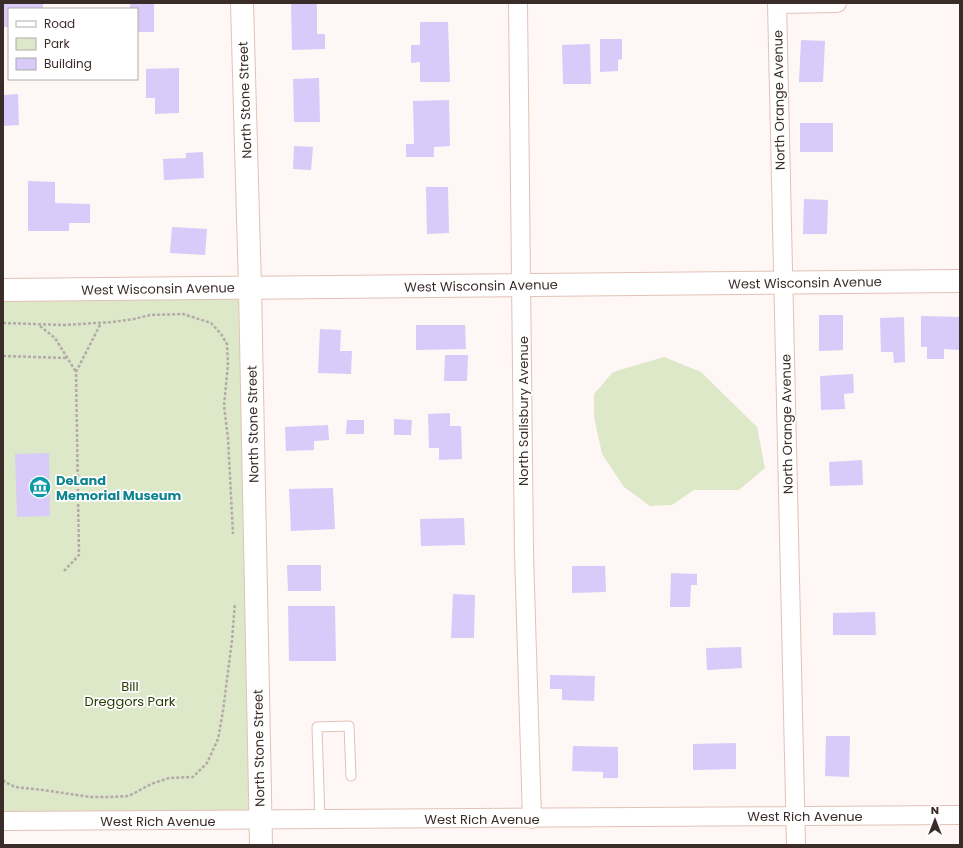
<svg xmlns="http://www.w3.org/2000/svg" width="963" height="848" font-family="Poppins,sans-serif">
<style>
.green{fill:#dde8c9}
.building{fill:#d8caf9}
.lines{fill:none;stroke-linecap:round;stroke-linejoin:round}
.service-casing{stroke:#e2c2b7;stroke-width:11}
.minor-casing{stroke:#e2c2b7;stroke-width:20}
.tertiary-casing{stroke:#e2c2b7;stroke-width:24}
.path{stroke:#b4aaa7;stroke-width:2.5;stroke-dasharray:3 2;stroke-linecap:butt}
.service{stroke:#fff;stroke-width:9}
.minor{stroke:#fff;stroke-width:18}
.tertiary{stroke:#fff;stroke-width:22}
.labels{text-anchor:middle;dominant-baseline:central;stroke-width:3.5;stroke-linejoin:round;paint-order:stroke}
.street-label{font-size:13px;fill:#3a2d29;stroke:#fff}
.culture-label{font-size:13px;font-weight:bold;fill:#0d838f;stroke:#fff;text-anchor:start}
.park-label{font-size:13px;fill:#2e3b05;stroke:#fff}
</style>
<rect width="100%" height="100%" fill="#fef7f5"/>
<path class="green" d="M250 288 260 820 3 821V290Z
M664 357 701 372 757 427 765 468 739 490H694L672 505 650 506 624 487 602 454 594 417V394L613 372Z"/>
<path class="building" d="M3 3H43V9H9V27H3Z
M291 3H317V34H325V49L292 50Z
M130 4H154V32H137V9H130Z
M420 22H448L450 82H420V62L411 63V45H420Z
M600 39H622V59L618 60V71L600 72Z
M801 40 825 41 823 82H799Z
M590 44 591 84H563L562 45Z
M179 68V113L155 114V98H146V69Z
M319 78 320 122H294L293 79Z
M18 94 19 125 3 126V95Z
M449 100 450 146 434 147V157H406V144H414L413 101Z
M800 123H833V152H800Z
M294 146 313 147 311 170 293 169Z
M203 152 204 178 164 180 163 159 186 158V153Z
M28 181 55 182V203L90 204V223H69V231H28Z
M426 187H448L449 233 427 234Z
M804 199 828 200 827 234H803Z
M172 227 207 229 205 255 170 253Z
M819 315H843V350L819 351Z
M921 316 960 317V350L944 349V359H927V347H921Z
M904 317 905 362 894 363 893 352H881L880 318Z
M416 325H465L466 349 416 350Z
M320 329 341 330 340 351H352L351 374 318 373Z
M445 355H468L467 381H444Z
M853 374 854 393 844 394 845 409 821 410 820 376Z
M450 413V426H461L462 459 439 460V448H429L428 414Z
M394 419 412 420 411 435H394Z
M347 420H364V434H346Z
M328 425 329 440 314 441V450L286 451 285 427Z
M49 453 50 516 17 517 15 454Z
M862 460 863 485 830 486 829 462Z
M333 488 335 529 291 531 289 489Z
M464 518 465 545 421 546 420 519Z
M287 565H321V591H288Z
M572 566H605L606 592 572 593Z
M671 573 697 574V585H691L690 607H670Z
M453 594 475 595 474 638H451Z
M288 606H335L336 661H289Z
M875 612 876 635H833V613Z
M741 647 742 668 707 670 706 648Z
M550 675 595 676 594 701 562 700V689H550Z
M826 736H850L849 777 825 776Z
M736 743V769L693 770V744Z
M573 746 618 747V778H603V772L572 771Z"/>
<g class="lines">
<g class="service-casing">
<path id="service" d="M320 820 317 727 349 726 351 776"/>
</g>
<g class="minor-casing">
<path id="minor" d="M518 3 524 553 532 819
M777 3 796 845
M777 4 837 3
M3 821 960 815"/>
</g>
<g class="tertiary-casing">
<path id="tertiary" d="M242 3 250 288 261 845
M3 290 960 281"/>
</g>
<path class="path" d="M3 323 64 325 113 322 134 319 150 315 183 314 211 323 221 334 227 344 228 364 224 406 228 438 233 534
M40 326 55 338 76 372
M3 356 68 358
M64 571 79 555 76 372 101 323
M3 780 5 782 15 787 43 790 90 797H110L129 796 151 784 169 778 193 777 207 763 218 739 223 711 232 640 235 603"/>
<use href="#service" class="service"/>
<use href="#minor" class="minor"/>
<use href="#tertiary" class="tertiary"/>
</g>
<defs>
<g id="museum-disc" transform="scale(1.15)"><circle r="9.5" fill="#0f9aa8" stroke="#fff"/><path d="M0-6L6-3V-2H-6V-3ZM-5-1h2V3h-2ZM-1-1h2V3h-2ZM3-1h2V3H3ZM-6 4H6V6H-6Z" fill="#fff"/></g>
</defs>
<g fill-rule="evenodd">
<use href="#museum-disc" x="40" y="487"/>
</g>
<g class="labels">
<g class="street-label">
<text transform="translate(245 100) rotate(-92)">North Stone Street</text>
<text transform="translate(779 100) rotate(-91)">North Orange Avenue</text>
<text transform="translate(805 283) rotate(-1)">West Wisconsin Avenue</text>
<text transform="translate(481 286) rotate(-1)">West Wisconsin Avenue</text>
<text transform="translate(158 289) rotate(-1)">West Wisconsin Avenue</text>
<text transform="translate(523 411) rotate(-90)">North Salisbury Avenue</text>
<text transform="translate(253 424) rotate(-91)">North Stone Street</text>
<text transform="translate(787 424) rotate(-91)">North Orange Avenue</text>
<text transform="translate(259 748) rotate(-91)">North Stone Street</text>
<text x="805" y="816">West Rich Avenue</text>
<text x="482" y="819">West Rich Avenue</text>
<text x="158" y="821">West Rich Avenue</text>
</g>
<g class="culture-label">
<text x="56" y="480">DeLand<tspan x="56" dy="15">Memorial Museum</tspan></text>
</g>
<g class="park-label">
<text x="130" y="686">Bill<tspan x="130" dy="15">Dreggors Park</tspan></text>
</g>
</g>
<rect width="963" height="848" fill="none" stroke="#3a2d29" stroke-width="8"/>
<rect x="8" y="8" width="130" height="72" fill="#ffffff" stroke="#b0aba9"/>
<rect x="16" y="21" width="20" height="6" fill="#ffffff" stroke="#b0aba9"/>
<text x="44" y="28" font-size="12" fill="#3a2d29">Road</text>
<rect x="16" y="38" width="20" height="12" fill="#dde8c9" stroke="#b0aba9"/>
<text x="44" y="48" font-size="12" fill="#3a2d29">Park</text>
<rect x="16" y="58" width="20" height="12" fill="#d8caf9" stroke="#b0aba9"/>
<text x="44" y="68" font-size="12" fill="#3a2d29">Building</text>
<g transform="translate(935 820)" stroke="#ffffff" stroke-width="3" paint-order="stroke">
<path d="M0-3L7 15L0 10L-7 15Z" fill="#3a2d29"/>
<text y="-6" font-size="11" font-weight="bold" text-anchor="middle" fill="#3a2d29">N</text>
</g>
</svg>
